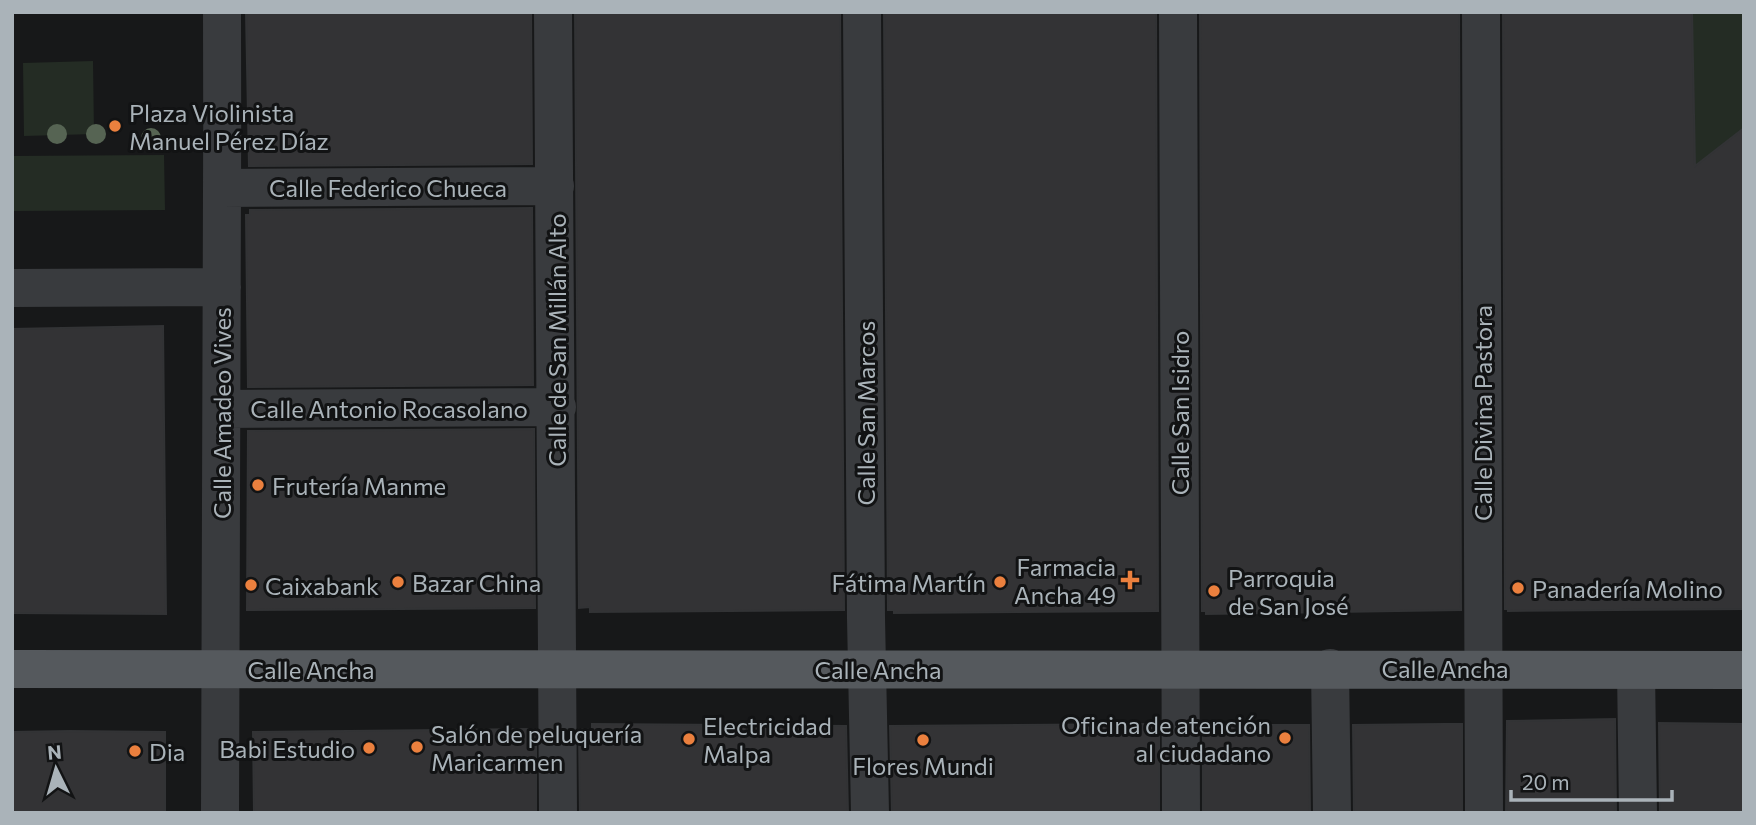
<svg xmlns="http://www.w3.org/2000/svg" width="1756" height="825" font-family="Commissioner,sans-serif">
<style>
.green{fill:#242c24}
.building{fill:#333335;stroke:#323335;stroke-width:2}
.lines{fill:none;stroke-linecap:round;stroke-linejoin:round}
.minor{stroke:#393b3e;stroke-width:38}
.major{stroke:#55595d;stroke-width:38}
.tree{fill:#566453}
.poi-dot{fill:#eb803e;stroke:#121314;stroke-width:2.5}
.labels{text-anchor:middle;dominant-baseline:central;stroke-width:6;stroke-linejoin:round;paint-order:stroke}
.poi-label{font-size:24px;fill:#aab3b9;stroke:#121314;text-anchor:start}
.street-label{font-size:24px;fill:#aab3b9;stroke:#121314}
</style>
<rect width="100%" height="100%" fill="#171819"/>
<path class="green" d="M1692 12H1744V128L1637 212 1636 115H1694Z
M93 61 94 134 24 136 23 63Z
M164 155 165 210 12 211V156Z"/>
<path class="building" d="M246 12H531L532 164 249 166Z
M575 12H840L844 610 590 612V607L579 608Z
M884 12H1156L1158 611 894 613V610H888Z
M1200 12H1459L1461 610 1206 614V611H1202Z
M1503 12H1692L1695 166 1744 128V609L1508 611V609H1505Z
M532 208 533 385 248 387 246 215H250V210Z
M163 326 166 614 12 613V329Z
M534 429 535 608 247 610 248 431Z
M1615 719 1616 813H1506L1507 721Z
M1659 723 1744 724V813H1660Z
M592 724 846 726 848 813H580L579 729H592Z
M1153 724 1159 725V813H892L890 726Z
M1443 724H1462V813H1354L1353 725Z
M1203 725H1309L1310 813H1203Z
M536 729V813H254L253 732Z
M70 731 165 732V813H12V732Z"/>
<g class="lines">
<path class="minor" d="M553 12 558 813
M862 12 866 618 870 813
M1178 12 1181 813
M1481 12 1484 813
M222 188 555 186
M12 288 222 287
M222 409 557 407
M1330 668 1332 813
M1636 670 1638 813
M220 813C220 546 223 279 222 12"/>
<path class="major" d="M12 669 1744 670"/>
</g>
<g class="tree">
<circle cx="57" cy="134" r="10"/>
<circle cx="96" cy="134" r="10"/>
<circle cx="151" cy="138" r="10"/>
</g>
<g class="poi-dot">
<circle cx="115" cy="126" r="7"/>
<circle cx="258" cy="485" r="7"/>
<path d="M1126.5 569.5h7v7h7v7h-7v7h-7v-7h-7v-7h7z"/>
<circle cx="398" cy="582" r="7"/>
<circle cx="1000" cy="582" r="7"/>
<circle cx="251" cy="585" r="7"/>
<circle cx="1518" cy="588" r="7"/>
<circle cx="1214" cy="591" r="7"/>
<circle cx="1285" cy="738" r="7"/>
<circle cx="689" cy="739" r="7"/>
<circle cx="923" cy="740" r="7"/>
<circle cx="417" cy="747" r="7"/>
<circle cx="369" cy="748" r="7"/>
<circle cx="135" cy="751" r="7"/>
</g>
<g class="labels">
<g class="poi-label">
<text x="129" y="112">Plaza Violinista<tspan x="129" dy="28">Manuel Pérez Díaz</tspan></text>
<text x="272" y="485">Frutería Manme</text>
<text x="1116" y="566" text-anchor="end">Farmacia<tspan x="1116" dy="28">Ancha 49</tspan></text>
<text x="1228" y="577">Parroquia<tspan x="1228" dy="28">de San José</tspan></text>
<text x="412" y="582">Bazar China</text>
<text x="986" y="582" text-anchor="end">Fátima Martín</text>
<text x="265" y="585">Caixabank</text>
<text x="1532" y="588">Panadería Molino</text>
<text x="1271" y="724" text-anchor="end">Oficina de atención<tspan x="1271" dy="28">al ciudadano</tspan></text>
<text x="703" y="725">Electricidad<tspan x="703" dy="28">Malpa</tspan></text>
<text x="431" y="733">Salón de peluquería<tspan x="431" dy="28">Maricarmen</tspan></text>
<text x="355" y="748" text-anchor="end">Babi Estudio</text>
<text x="149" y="751">Dia</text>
<text x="923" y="765" text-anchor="middle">Flores Mundi</text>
</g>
<g class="street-label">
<text x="388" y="187">Calle Federico Chueca</text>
<text transform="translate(556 340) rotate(-90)">Calle de San Millán Alto</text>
<text x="389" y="408">Calle Antonio Rocasolano</text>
<text transform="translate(221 413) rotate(-90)">Calle Amadeo Vives</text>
<text transform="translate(865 413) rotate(-90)">Calle San Marcos</text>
<text transform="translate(1179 413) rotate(-90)">Calle San Isidro</text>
<text transform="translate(1482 413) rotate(-90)">Calle Divina Pastora</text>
<text x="1445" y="668">Calle Ancha</text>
<text x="311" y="669">Calle Ancha</text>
<text x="878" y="669">Calle Ancha</text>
</g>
</g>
<rect width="1756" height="825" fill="none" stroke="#aab3b9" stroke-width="28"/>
<g transform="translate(56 769) rotate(355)" stroke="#121314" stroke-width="5" paint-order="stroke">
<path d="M0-5L12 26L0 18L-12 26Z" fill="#aab3b9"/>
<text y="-10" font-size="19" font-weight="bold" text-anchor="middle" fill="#aab3b9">N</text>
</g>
<path d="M1511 790v10h161v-10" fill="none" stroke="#aab3b9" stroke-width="3.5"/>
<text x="1522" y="790" font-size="21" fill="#aab3b9" stroke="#121314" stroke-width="5" paint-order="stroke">20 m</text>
</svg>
